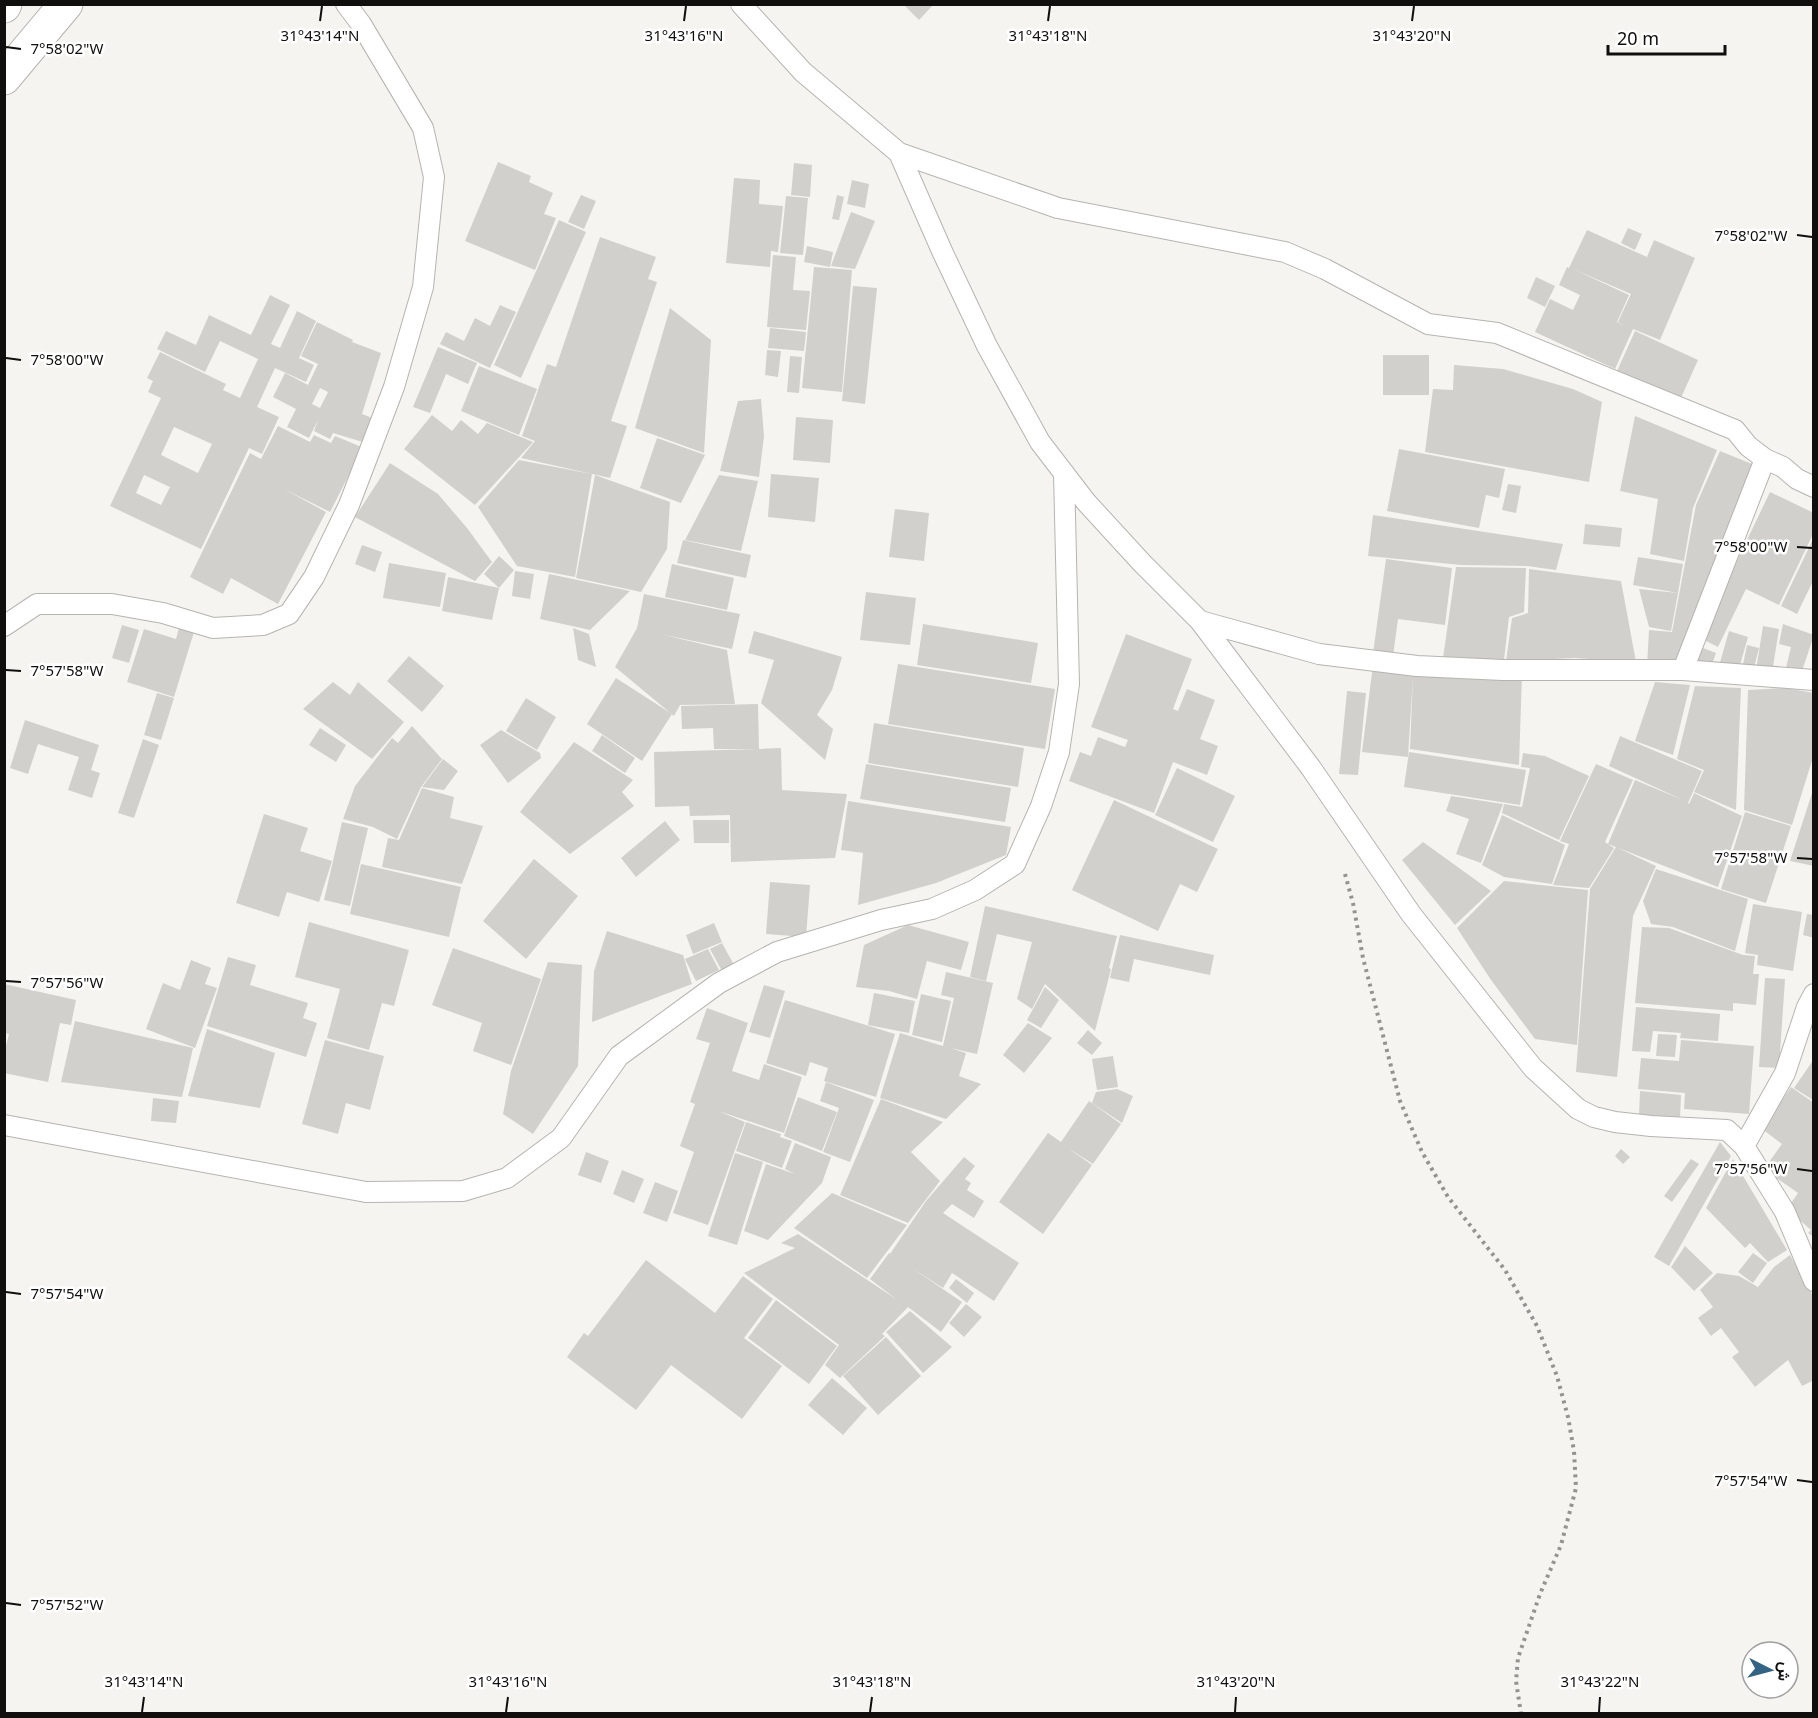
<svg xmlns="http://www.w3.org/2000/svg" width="1818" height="1718" font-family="'Noto Sans',Vazirmatn,sans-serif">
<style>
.building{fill:#d2d0cc;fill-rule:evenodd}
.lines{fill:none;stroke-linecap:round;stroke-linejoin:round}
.lane-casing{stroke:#b5b4b0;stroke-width:22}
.highway-casing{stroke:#b5b4b0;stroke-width:35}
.path{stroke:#959391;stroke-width:4;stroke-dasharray:3 4.5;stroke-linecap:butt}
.lane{stroke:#fff;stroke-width:20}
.highway{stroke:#fff;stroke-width:33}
.ticks{fill:none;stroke:#100f0e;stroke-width:2}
.ticks-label{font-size:15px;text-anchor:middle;fill:#100f0e;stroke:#fff;stroke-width:5;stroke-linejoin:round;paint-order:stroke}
</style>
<rect width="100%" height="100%" fill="#f6f4f0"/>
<path class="building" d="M903 4H934L919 20Z
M498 162 531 176 529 182 553 193 544 214 556 218 535 270 465 241Z
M794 163 812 165 810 197 791 195Z
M734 178 760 180 759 204 783 206 778 252 771 251 770 267 726 263Z
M852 180 869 184 865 208 847 204Z
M581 195 596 201 584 229 568 222Z
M837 195 844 197 839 220 832 219Z
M786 196 808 198 803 255 780 253Z
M851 212 875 221 855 269 831 266Z
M559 220 586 232 521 378 494 365Z
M1628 228 1642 234 1635 250 1621 243Z
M1587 230 1647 257 1654 240 1695 258 1660 340 1633 329 1615 369 1535 332 1550 299 1573 310 1580 295 1559 285 1567 267 1569 268ZM1573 269 1631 294 1618 322 1625 326 1617 322 1629 295Z
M600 237 656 257 648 279 657 282 611 421 627 426 610 478 521 458 535 441 522 436 547 364 556 367Z
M807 246 833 252 830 267 804 262Z
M773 255 796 257 793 290 810 291 806 330 767 327Z
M814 267 852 270 842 392 802 388Z
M1536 277 1555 286 1545 307 1527 298Z
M853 286 877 288 865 404 842 401Z
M270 295 290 305 271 344 280 348 297 311 316 321 299 358 314 365 306 382 275 368 257 407 279 417 262 454 249 448 201 549 110 506 161 398 148 392 153 381 147 378 160 352 226 384 223 390 240 398 258 359 220 341 205 372 157 349 166 331 196 345 209 315 251 335ZM174 427 212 444 198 473 161 455ZM144 475 170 487 161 505 136 493Z
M500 305 516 312 490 368 440 344 446 332 464 341 475 318 490 326Z
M670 308 711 340 704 453 635 428Z
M317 322 353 340 352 342 381 353 362 414 372 418 366 443 333 433 330 439 314 431 318 420 309 438 287 427 296 409 273 397 285 373 308 385 318 364 301 356ZM320 388 328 392 320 408 312 404Z
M770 328 806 332 804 351 768 348Z
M1635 331 1698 360 1680 400 1617 371Z
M438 347 477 363 468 384 446 374 430 413 413 407Z
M767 350 781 351 778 377 765 375Z
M1383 355H1429V395H1383Z
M790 356 802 357 799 393 787 392Z
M1454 365 1503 369 1573 389 1602 402 1589 482 1425 452 1433 389 1453 390Z
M479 366 537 389 519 435 461 411Z
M761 399 764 436 759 477 720 471 738 401Z
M432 415 452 431 461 420 478 434 487 423 533 442 475 505 404 449Z
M1635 416 1717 450 1693 508 1684 561 1650 554 1658 499 1620 491Z
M796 417 833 420 830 463 793 460Z
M278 426 310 442 314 435 331 443 335 436 364 448 360 465H354L330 512 284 489 326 512 278 604 231 578 223 594 190 577 250 453 261 459Z
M657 438 705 455 681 503 640 488Z
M1399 449 1505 469 1499 498 1486 495 1479 528 1387 511Z
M1720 451 1752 464 1675 666H1647L1649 630 1672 632 1696 505Z
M519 460 592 474 575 577 517 566 478 507Z
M390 463 438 494 467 528 492 562 475 581 355 517Z
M771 474 819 478 815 522 768 517Z
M595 475 670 502 667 549 641 592 576 578Z
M719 475 758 481 741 551 685 540Z
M1508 484 1521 486 1516 513 1502 510Z
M1770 492 1814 513V532L1779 605 1746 589 1718 647 1700 638Z
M895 509 929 513 924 561 889 557Z
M1373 515 1563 544 1556 570 1527 566 1461 565 1368 556Z
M1585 524 1622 528 1620 547 1583 544Z
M1814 537V579L1797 614 1781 606Z
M683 540 751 555 746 578 677 563Z
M362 545 382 552 375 572 355 564Z
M499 556 514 570 499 588 484 574Z
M1638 557 1683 564 1678 593 1633 585Z
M1386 559 1452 568 1445 625 1398 619 1393 656 1373 653Z
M389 563 446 573 440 607 383 598Z
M672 564 734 578 727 610 665 597Z
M1456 567 1526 568 1524 612 1509 617 1504 660 1443 658Z
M1529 569 1621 581 1636 662 1575 658 1506 661 1512 618 1528 613Z
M515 571 534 574 530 599 512 596Z
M549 574 630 591 590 630 540 619Z
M448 577 499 588 492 620 442 611Z
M1639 589 1678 593 1671 631 1649 627Z
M866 592 916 598 910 645 860 640Z
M644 594 740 614 732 649 660 634 727 650 735 704 680 705 674 716 615 667 637 628Z
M923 624 1038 643 1031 683 917 665Z
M1783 624 1814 635 1801 674 1785 672 1791 647 1779 644Z
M122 625 139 630 129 663 112 658Z
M1763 626 1779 629 1772 673 1756 670Z
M179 628 194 632 174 697 127 682 144 629 176 639Z
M573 628 589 634 596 667 578 660Z
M754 631 842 657 832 690 817 715 833 729 825 760 761 703 774 660 748 653Z
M1729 631 1748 637 1738 672 1719 666Z
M1126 634 1192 659 1173 709 1178 711 1187 689 1215 700 1200 739 1218 746 1207 775 1173 762 1154 813 1069 781 1080 752 1091 756 1098 737 1125 747 1128 740 1091 727Z
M1747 645 1759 648 1753 672 1742 669Z
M1703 648 1716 653 1710 670 1696 666Z
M409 656 444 686 422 712 387 681Z
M898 664 1055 689 1045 749 888 724Z
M1373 665 1522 674 1519 765 1410 749 1413 675 1408 757 1362 752Z
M616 678 672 714 642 761 587 724Z
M333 682 350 695 358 682 404 722 372 759 303 709Z
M1655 682 1690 685 1673 755 1635 741Z
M1695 686 1741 688 1736 810 1694 792 1704 770 1677 759Z
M1786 688 1814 693V754L1792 825 1744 810 1748 690Z
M1347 691 1366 693 1358 775 1339 774Z
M157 693 174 698 161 740 144 735Z
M526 698 556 717 537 750 506 731Z
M758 704 759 749 781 748 782 790 847 794 835 858 731 862 730 815 690 816 689 806 655 807 654 752 757 749H714L713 728 682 729 681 706Z
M25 720 99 745 91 770 100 773 92 798 68 790 79 757 38 744 28 774 10 768Z
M874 723 1024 748 1018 787 868 763Z
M412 726 442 759 421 787 397 839 373 827 343 819 355 786 392 738 398 743Z
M320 728 346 745 336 762 309 745Z
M501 730 540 753 541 758 508 783 480 745Z
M602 735 635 758 625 773 592 751Z
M1620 736 1702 771 1688 803 1689 804 1694 793 1742 816 1718 887 1608 844 1635 780 1683 800 1609 766Z
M143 739 159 745 134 818 118 813Z
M574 742 633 780 622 792 634 806 570 854 520 812Z
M1409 752 1526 770 1520 805 1404 787Z
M1523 753 1545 756 1589 776 1559 840 1502 813 1504 804 1522 807 1530 768 1521 767Z
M443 759 458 771 444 790 422 787Z
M866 764 1011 788 1005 822 860 799Z
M1596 764 1633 780 1605 842 1614 848 1589 888 1553 885 1569 844 1560 841Z
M1177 768 1235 796 1213 842 1155 815Z
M422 788 454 797 450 818 483 826 462 884 382 867 388 838 399 840Z
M1813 790H1814V866L1790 861Z
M1451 796 1503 804 1481 863 1456 854 1469 819 1446 811Z
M1114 800 1218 849 1197 892 1180 884 1158 931 1072 890Z
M848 801 1011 827 1006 855 936 883 858 905 863 853 841 850Z
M1745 812 1791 826 1766 903 1721 889Z
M264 814 308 828 300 851 332 861 319 902 287 892 279 917 236 903Z
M1502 815 1565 845 1552 884 1504 877 1482 865Z
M693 820H729V843H694Z
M665 821 680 840 636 877 621 858Z
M342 822 368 828 350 906 324 900Z
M1423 842 1491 891 1455 925 1402 860Z
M1616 847 1656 866 1633 916 1617 1077 1576 1072 1590 889Z
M534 859 578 896 526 959 483 921Z
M361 864 461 887 449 937 350 914Z
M1656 869 1748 899 1735 951 1673 927 1651 924 1643 901Z
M1504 881 1588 890 1577 1045 1535 1039 1491 980 1457 928Z
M770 882 810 885 806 937 766 934Z
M1753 904 1802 912 1793 971 1757 965 1758 955 1745 953Z
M985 906 1117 936 1109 968 1111 969 1095 1031 1045 984 1032 1009 1017 999 1032 942 997 934 986 981 970 977Z
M1807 914 1814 915V938L1803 935Z
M309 922 409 950 394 1006 382 1003 369 1050 327 1038 340 989 295 977Z
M714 923 722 942 693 954 686 935Z
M908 925 969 942 961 970 927 961 917 999 889 991 856 987 864 945Z
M1642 927 1669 928 1743 955 1755 956 1753 974H1759L1756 1005 1733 1003V1011L1635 1003Z
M607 931 683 955 692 984 592 1022 594 971Z
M1120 935 1214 955 1210 975 1134 959 1129 982 1110 978Z
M722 943 734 965 722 971 710 949Z
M453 948 541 979 511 1065 473 1051 482 1023 432 1005Z
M708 949 719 970 696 981 685 959Z
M228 957 256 965 250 985 308 1003 303 1018 317 1023 306 1057 207 1026Z
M191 960 211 968 205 984 217 988 195 1048 146 1029 163 983 180 990Z
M548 962 582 965 578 1066 533 1134 503 1114 511 1071Z
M946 972 993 983 977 1054 950 1048 966 1053 959 1076 981 1084 946 1119 880 1098 900 1033 943 1046 954 998 941 995Z
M1765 978 1785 979 1779 1068 1759 1067Z
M4 984 76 1000 71 1025 60 1023 48 1082 4 1073V1054L9 1034 4 1033Z
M764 985 785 991 770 1038 749 1032Z
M1045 987 1059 1000 1041 1028 1027 1020Z
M874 993 915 1001 909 1033 868 1025Z
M921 994 951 1001 942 1042 912 1035Z
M785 1000 895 1034 876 1097 824 1081 828 1068 810 1062 806 1076 766 1063Z
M1636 1007 1720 1014 1718 1041 1680 1038 1681 1033 1653 1031 1650 1052 1632 1051Z
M707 1008 748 1023 732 1071 759 1080 764 1064 802 1077 784 1133 718 1111 745 1122 708 1225 673 1213 694 1152 680 1146 695 1104 690 1102 710 1043 696 1039Z
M75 1021 193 1048 182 1097 61 1082Z
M1028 1023 1052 1038 1024 1073 1003 1055Z
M207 1029 275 1053 260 1108 188 1096Z
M1088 1030 1102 1043 1092 1055 1077 1043Z
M1658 1034 1677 1035 1675 1057 1656 1056Z
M325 1040 384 1056 370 1110 346 1103 338 1134 302 1124Z
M1681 1040 1754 1046 1749 1114 1684 1109 1685 1093 1638 1089 1641 1058 1679 1061Z
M1113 1056 1118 1087 1097 1090 1092 1059Z
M1814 1059V1099L1813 1100 1794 1088Z
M826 1082 874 1100 850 1162 823 1152 839 1108 820 1101Z
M1791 1087 1814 1103V1237L1808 1233 1811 1230 1787 1209 1798 1193 1764 1169 1782 1144 1762 1129Z
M1117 1089 1133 1096 1122 1123 1092 1103 1096 1092Z
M1640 1091 1681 1095 1680 1119 1639 1116Z
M798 1097 837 1112 822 1151 784 1136Z
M153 1098 179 1101 176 1123 151 1121Z
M881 1099 943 1122 911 1152 940 1181 908 1223 840 1195Z
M1089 1101 1121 1124 1093 1164 1068 1148 1092 1165 1043 1234 999 1202 1048 1133 1061 1142Z
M746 1122 781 1134 780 1137 792 1141 782 1168 736 1151Z
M1720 1142 1731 1156 1669 1266 1654 1257Z
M795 1143 831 1157 822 1183 768 1240 744 1231 766 1164 795 1174 785 1169Z
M1621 1149 1630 1157 1623 1164 1615 1156Z
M586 1152 609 1161 601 1183 578 1175Z
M735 1153 763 1162 737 1245 708 1236Z
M964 1157 975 1166 965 1179 971 1183 967 1190 984 1201 974 1218 952 1204 943 1213 1019 1263 994 1301 952 1273 943 1288 912 1268 962 1302 941 1332 908 1307 882 1334 885 1336 840 1378 825 1365 839 1345 744 1273 795 1248 781 1243 798 1234 896 1299 870 1279 889 1253 890 1254 926 1201Z
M1691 1159 1699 1164 1672 1202 1664 1196Z
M1733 1159 1787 1250 1768 1262 1750 1243 1745 1248 1706 1208Z
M622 1170 644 1179 634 1203 613 1194Z
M655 1182 678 1191 667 1222 643 1213Z
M832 1193 907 1225 867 1278 794 1228Z
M1685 1246 1713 1273 1694 1291 1671 1267Z
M1753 1253 1767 1263 1753 1283 1738 1272Z
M1790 1255 1814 1298V1380L1802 1386 1788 1360 1755 1387 1732 1357 1739 1352 1721 1328 1711 1336 1698 1318 1713 1307 1700 1290 1717 1273 1739 1276 1758 1287 1774 1267Z
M646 1260 715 1313 743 1276 773 1299 744 1338 782 1366 742 1419 671 1365 636 1410 567 1357 584 1333 588 1336Z
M956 1279 974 1293 967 1303 949 1288Z
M776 1300 837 1346 809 1384 748 1338Z
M966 1304 982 1317 964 1337 949 1323Z
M910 1311 952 1347 923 1373 886 1332Z
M886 1337 921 1376 878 1415 843 1376Z
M832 1378 867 1408 843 1435 808 1405Z"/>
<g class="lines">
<g class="lane-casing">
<path id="lane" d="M741 4 803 72 899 153 1058 208 1285 252 1325 269 1428 324 1497 333 1735 430 1748 446 1765 459 1783 467 1797 479 1814 487
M899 153 942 251 987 346 1040 442 1086 502 1142 563 1200 621 1311 768 1411 914 1533 1068 1578 1109 1594 1117 1615 1122 1651 1126 1727 1130 1744 1146 1785 1212 1814 1281
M1200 621 1319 654 1417 666 1503 670H1683L1814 680
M4 626 37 604H112L163 613 213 628 263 625 289 614 314 577 349 505 394 387 423 287 434 177 423 128 361 24 346 4
M1683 670 1765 459
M4 1125 366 1192 463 1191 507 1178 561 1138 619 1056 719 983 777 952 881 920 932 909 975 890 1015 864 1041 806 1059 752 1069 684 1064 473
M1744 1146 1785 1073 1807 1007 1814 994"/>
</g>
<g class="highway-casing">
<path id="highway" d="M4 6 5 4
M4 78 66 4"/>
</g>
<path class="path" d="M1345 874 1353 903 1363 958 1400 1101 1422 1152 1448 1197 1505 1270 1537 1326 1557 1376 1568 1417 1574 1451 1576 1488 1561 1545 1540 1594 1518 1658 1516 1681 1521 1714"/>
<use href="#lane" class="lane"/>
<use href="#highway" class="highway"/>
</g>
<path class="ticks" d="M320 21 322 6M684 21 686 6M1048 21 1050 6M1412 21 1414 6M6 47 21 49M1797 235 1812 237M6 358 21 360M1797 547 1812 548M6 670 21 671M1797 858 1812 859M6 981 21 982M1797 1169 1812 1171M6 1292 21 1294M1797 1480 1812 1482M6 1603 21 1605M142 1712 144 1697M506 1712 508 1697M870 1712 872 1697M1235 1712 1236 1697M1599 1712 1600 1697"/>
<g class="ticks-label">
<text x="320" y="41">31°43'14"N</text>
<text x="684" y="41">31°43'16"N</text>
<text x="1048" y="41">31°43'18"N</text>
<text x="1412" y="41">31°43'20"N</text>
<text x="67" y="54">7°58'02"W</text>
<text x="1751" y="241">7°58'02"W</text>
<text x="67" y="365">7°58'00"W</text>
<text x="1751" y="552">7°58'00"W</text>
<text x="67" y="676">7°57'58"W</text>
<text x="1751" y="863">7°57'58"W</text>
<text x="67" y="988">7°57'56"W</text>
<text x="1751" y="1174">7°57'56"W</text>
<text x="67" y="1299">7°57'54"W</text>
<text x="1751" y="1486">7°57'54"W</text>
<text x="67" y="1610">7°57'52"W</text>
<text x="144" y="1687">31°43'14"N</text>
<text x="508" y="1687">31°43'16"N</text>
<text x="872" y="1687">31°43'18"N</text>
<text x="1236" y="1687">31°43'20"N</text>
<text x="1600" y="1687">31°43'22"N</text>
</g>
<rect width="1818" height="1718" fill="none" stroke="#100f0e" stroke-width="12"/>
<g transform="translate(1770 1670) rotate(96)"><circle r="28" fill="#ffffff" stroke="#9f9f9f" stroke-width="1.5"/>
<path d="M0-4.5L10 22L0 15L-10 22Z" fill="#336483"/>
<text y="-9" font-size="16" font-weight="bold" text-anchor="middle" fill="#100f0e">ش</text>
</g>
<path d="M1608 45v9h117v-9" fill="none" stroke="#100f0e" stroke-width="3"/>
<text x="1617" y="45" font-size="18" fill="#100f0e" stroke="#ffffff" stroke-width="4.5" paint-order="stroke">20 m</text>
</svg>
